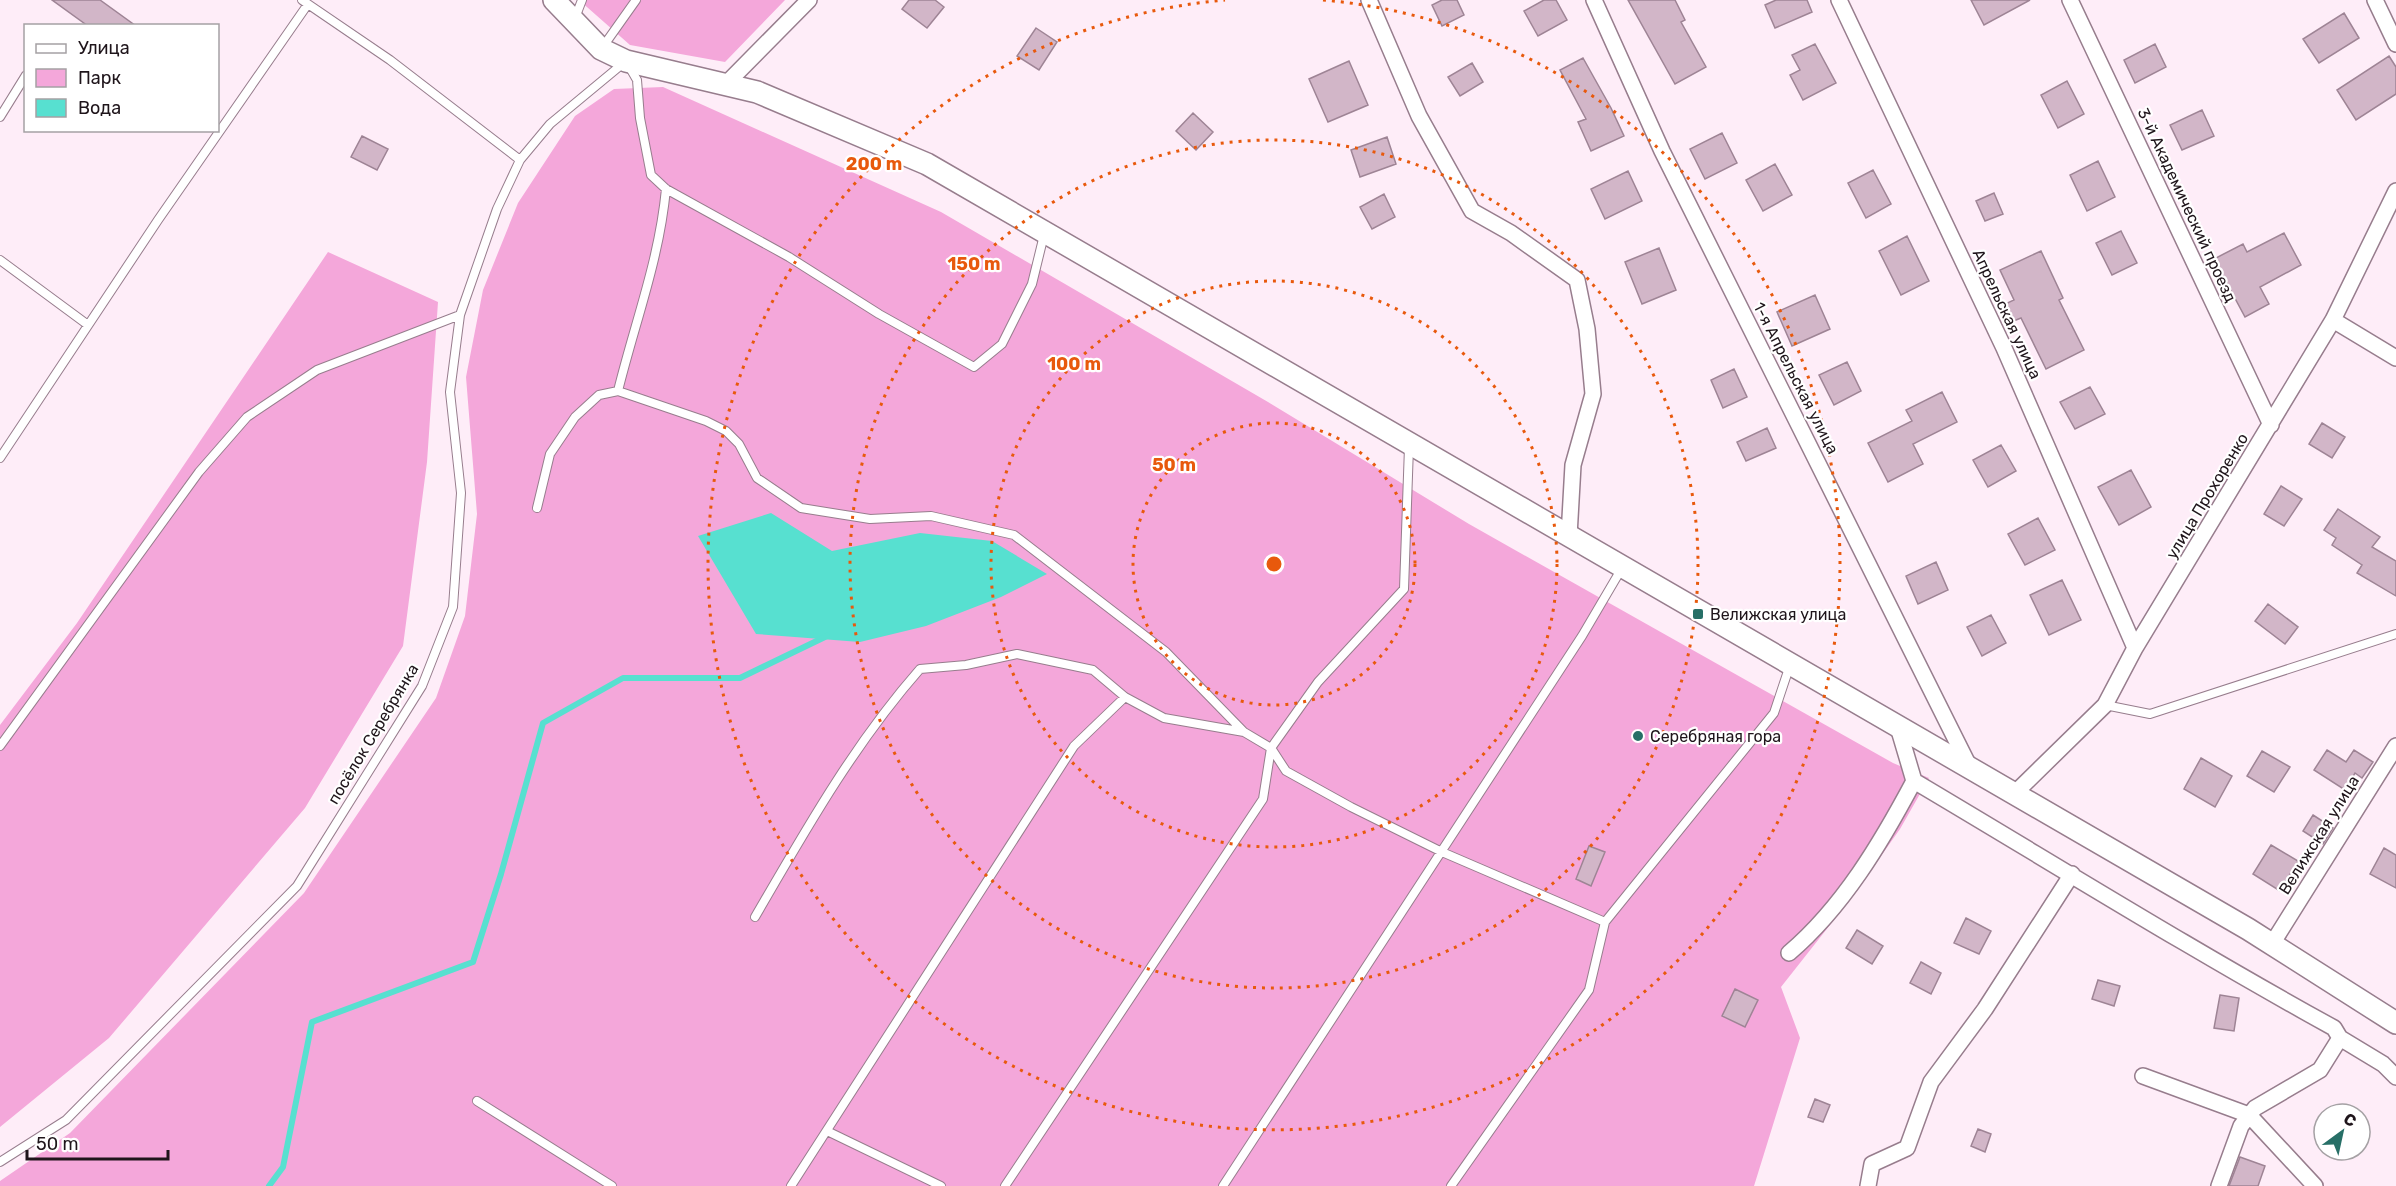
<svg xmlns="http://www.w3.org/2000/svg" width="2396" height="1186" font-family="Rubik,sans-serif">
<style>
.green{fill:#f4a7da}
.water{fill:#57e0d0}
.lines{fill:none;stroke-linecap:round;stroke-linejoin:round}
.stream{stroke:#57e0d0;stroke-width:6}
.building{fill:#d2b6c8;stroke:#9e8495;stroke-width:1.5}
.lane-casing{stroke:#977d8d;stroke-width:10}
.street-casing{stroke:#977d8d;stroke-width:18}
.secondary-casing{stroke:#977d8d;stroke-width:24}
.lane{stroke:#fff;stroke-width:8}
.street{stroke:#fff;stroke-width:15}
.secondary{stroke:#fff;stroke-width:21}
.ring{fill:none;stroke:#e8590c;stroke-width:3;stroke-dasharray:3 6}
.poi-dot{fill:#276f67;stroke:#fff;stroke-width:2}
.labels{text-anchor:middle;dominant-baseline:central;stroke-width:4.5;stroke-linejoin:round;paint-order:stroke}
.street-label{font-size:16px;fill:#1f151b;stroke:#fff}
.poi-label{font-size:16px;fill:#1f151b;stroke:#fff;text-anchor:start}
.centre{fill:#e8590c;stroke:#fff;stroke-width:3}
.ring-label{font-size:18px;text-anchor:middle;font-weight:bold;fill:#e8590c;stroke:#fff;stroke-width:4.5;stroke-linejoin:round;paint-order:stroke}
</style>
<rect width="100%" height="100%" fill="#feedf8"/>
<path class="green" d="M579 0H785L725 62 630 45Z
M663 87 941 212 1268 402 1469 524 1893 763 1929 778 1900 829 1852 897 1781 987 1800 1038 1754 1186H0V1181L70 1133 304 893 436 698 465 616 477 514 466 377 483 290 518 203 575 116 614 89Z
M328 252 438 302 427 462 403 646 305 808 109 1038 0 1127V725L77 623Z"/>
<path class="water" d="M771 513 832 551 920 533 992 541 1047 574 1001 597 926 626 860 642 756 634 698 536Z"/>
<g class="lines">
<path class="stream" d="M269 1186 283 1167 312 1022 473 962 501 874 543 723 623 678H740L827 636"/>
</g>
<path class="building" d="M52 0H100L136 26H88Z
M909 0H935L944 7 927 28 902 9Z
M1442 0H1457L1464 15 1442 26 1432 5Z
M1544 0H1556L1567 20 1538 36 1524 11Z
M1628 0H1675L1685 20 1681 22 1706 67 1675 84Z
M1776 0H1807L1812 12 1775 28 1765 5Z
M1971 0H2030L1984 25Z
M2344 13 2359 38 2319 63 2303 39Z
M1036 28 1057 42 1039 70 1017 56Z
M1815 44 1836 83 1803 100 1790 75 1800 70 1792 55Z
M2155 44 2166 67 2135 83 2124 60Z
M2389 56 2396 67V94L2356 120 2337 90Z
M1583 58 1611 108 1624 136 1591 151 1578 122 1586 119 1560 70Z
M1349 61 1368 105 1328 122 1309 79Z
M1472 63 1483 82 1460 96 1448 77Z
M2067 81 2084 114 2058 128 2041 95Z
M2202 110 2214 136 2182 150 2170 125Z
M1193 113 1213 132 1196 150 1176 131Z
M1722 133 1737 163 1705 179 1690 149Z
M362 136 388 149 377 170 351 157Z
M1387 137 1396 164 1360 177 1351 150Z
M2098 161 2115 197 2087 211 2070 175Z
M1775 164 1792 195 1763 211 1746 180Z
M1873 170 1891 204 1866 218 1848 183Z
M1628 171 1642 201 1605 219 1591 189Z
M1994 193 2003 214 1985 221 1976 201Z
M1384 194 1395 217 1372 229 1360 207Z
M2121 231 2137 263 2112 275 2096 243Z
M2284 233 2301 265 2260 287 2269 304 2245 317 2214 259 2243 244 2247 252Z
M1907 236 1929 281 1901 295 1879 251Z
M1659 248 1676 290 1642 304 1625 262Z
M2041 251 2063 298 2059 300 2084 350 2046 369 2021 318 2011 322 2003 305 2014 300 2000 270Z
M1815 295 1830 329 1792 346 1777 312Z
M1847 362 1861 391 1834 405 1819 375Z
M1734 369 1747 397 1723 408 1711 380Z
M2090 387 2105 414 2075 429 2060 402Z
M1942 392 1957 422 1913 444 1923 464 1888 482 1868 443 1912 421 1906 410Z
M2322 423 2345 437 2332 458 2309 444Z
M1767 428 1776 448 1746 461 1737 442Z
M2001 445 2016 471 1988 487 1973 460Z
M2131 470 2151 507 2119 525 2098 487Z
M2281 486 2302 499 2284 526 2264 514Z
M2338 509 2380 537 2372 547 2396 561V596L2357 573 2362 565 2332 545 2336 538 2324 530Z
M2038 518 2055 550 2025 565 2008 534Z
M1936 562 1948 590 1918 604 1906 576Z
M2062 580 2081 620 2049 635 2030 595Z
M2268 604 2298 627 2285 644 2255 621Z
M1991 615 2006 643 1982 656 1967 627Z
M2327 750 2346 762 2354 750 2373 762 2362 778 2355 773 2345 790 2314 770Z
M2262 751 2290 767 2274 792 2247 776Z
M2201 758 2232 776 2215 807 2184 789Z
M2313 815 2333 828 2323 844 2303 831Z
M2271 845 2298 861 2280 891 2253 874Z
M1589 846 1605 852 1591 886 1576 879Z
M2384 848 2396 855V888L2370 874Z
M1966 918 1991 931 1979 954 1954 943Z
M1857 930 1883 946 1872 964 1846 948Z
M1921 962 1941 973 1931 994 1910 983Z
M2098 980 2120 986 2114 1006 2092 999Z
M1735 989 1758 1000 1745 1027 1722 1016Z
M2220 995 2239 998 2234 1031 2214 1028Z
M1815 1099 1830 1105 1823 1122 1808 1117Z
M1978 1129 1991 1134 1985 1152 1971 1146Z
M2240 1157 2265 1166 2258 1186H2229Z"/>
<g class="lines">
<g class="lane-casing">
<path id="lane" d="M302 0 390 60 520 160
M575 18 582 0
M602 48 636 0
M0 117 26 75
M666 189C659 261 635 322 618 391L706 421 726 431 739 444 757 478 801 508 870 519 931 516 1014 535 1166 652 1243 731
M0 260 88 325
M1409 447 1404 589 1318 682 1271 748 1286 771 1351 807 1442 852 1605 922
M0 458 158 220 308 4
M537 508 550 454 575 417 599 395 618 391
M2105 705 2150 714 2396 634
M0 746 199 472 247 417 317 370 460 315
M755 917C805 831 854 744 920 669L966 665 1017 654 1093 670 1125 697 1164 718 1244 732 1271 748 1263 799 1005 1186
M477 1101 612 1186
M827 1131 941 1186
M0 1162 66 1120 297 886 422 686 453 607 461 493 450 392 460 315 497 209 520 160 550 124 626 61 637 80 640 118 651 175 666 189 789 257 879 314 974 367 1002 344 1032 284 1044 235
M791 1186 1074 746 1125 697
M1223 1186 1582 636 1622 568
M1451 1186 1589 990 1605 922 1774 713 1790 665"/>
</g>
<g class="street-casing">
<path id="street" d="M1369 0 1419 116 1472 211 1511 233 1577 280 1587 329 1593 394 1573 465 1569 536
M1594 0 1662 151 1970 768
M1839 0 2004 348 2135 648
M2070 0 2271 425
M2375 0 2396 44
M725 85 809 0
M2333 320 2396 358
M1914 781C2054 864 2192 950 2334 1028L2340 1038 2320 1070 2255 1108 2241 1126 2219 1186
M2014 794 2105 705 2135 648 2333 320 2396 191
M2272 944 2396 746
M1789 953C1843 907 1881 843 1914 781L1898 727
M2340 1038 2383 1064 2396 1077
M2143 1076 2249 1115 2315 1186
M1868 1186 1872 1164 1907 1148 1931 1082 1985 1009 2072 874"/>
</g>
<g class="secondary-casing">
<path id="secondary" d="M554 0 601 49 626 61 757 92 927 164 2248 929 2396 1023"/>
</g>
<use href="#lane" class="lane"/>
<use href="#street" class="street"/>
<use href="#secondary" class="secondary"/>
</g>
<g class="ring">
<circle cx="1274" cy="564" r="141"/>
<circle cx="1274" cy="564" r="283"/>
<circle cx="1274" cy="564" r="424"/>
<path d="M1323 0A566 566 0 1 1 1225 0"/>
</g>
<g class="poi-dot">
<rect x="1692" y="608" width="12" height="12" rx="3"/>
<circle cx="1638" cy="736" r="6"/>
</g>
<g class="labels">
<g class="street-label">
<text transform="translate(2187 205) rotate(65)">3-й Академический проезд</text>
<text transform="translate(2007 314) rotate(65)">Апрельская улица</text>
<text transform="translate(1796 378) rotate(63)">1-я Апрельская улица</text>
<text transform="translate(2207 496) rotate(-59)">улица Прохоренко</text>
<text transform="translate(373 734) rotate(-59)">посёлок Серебрянка</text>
<text transform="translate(2319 835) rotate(-58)">Велижская улица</text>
</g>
<g class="poi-label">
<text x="1710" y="614">Велижская улица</text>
<text x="1650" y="736">Серебряная гора</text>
</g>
</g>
<circle cx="1274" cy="564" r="9" class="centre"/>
<g class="ring-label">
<text x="874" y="170">200 m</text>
<text x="974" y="270">150 m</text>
<text x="1074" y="370">100 m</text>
<text x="1174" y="471">50 m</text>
</g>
<rect x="24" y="24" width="195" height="108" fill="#ffffff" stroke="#a5a1a4" stroke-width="1.5"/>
<rect x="36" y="44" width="30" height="9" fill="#ffffff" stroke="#a5a1a4" stroke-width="1.5"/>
<text x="78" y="54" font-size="18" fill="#1f151b">Улица</text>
<rect x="36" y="69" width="30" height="18" fill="#f4a7da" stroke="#a5a1a4" stroke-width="1.5"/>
<text x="78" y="84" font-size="18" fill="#1f151b">Парк</text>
<rect x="36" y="99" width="30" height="18" fill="#57e0d0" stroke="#a5a1a4" stroke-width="1.5"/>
<text x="78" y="114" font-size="18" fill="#1f151b">Вода</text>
<g transform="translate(2342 1132) rotate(33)"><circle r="28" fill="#ffffff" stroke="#a5a1a4" stroke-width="1.5"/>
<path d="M0-4.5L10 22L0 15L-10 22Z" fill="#276f67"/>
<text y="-9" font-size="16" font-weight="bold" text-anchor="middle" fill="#1f151b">С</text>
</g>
<path d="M27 1150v9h141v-9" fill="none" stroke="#1f151b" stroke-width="3"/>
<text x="36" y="1150" font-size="18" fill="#1f151b" stroke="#ffffff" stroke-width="4.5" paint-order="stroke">50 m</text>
</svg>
